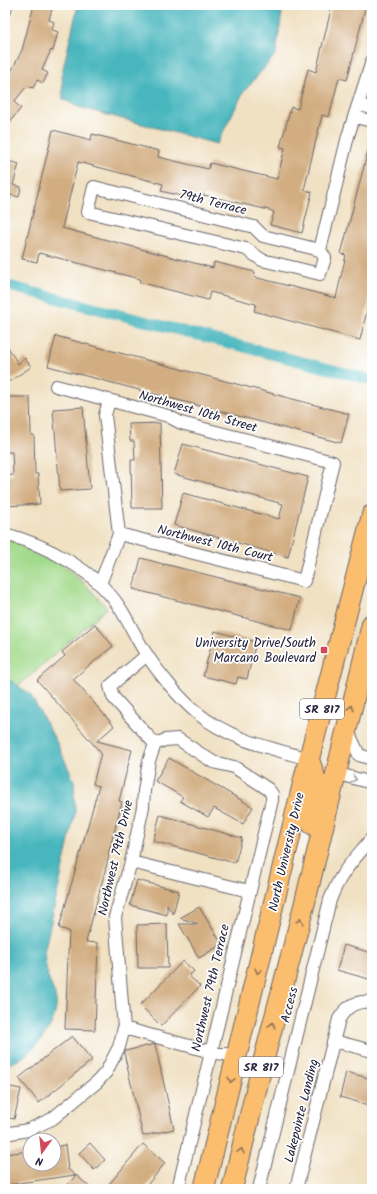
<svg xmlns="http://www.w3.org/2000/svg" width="377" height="1194" font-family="Kalam,sans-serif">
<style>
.green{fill:#a2da8b;stroke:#627e63}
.water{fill:#46b6bd;stroke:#346c7c}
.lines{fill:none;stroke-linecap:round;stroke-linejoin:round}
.canal{stroke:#46b6bd;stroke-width:11}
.building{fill:#d2ad81}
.street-casing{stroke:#6a656b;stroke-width:14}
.primary-casing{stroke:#6a656b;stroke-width:22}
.street{stroke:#fff;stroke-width:12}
.primary{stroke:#fbbd6e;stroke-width:20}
.oneway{stroke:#8e7054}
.oneway2{stroke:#9c9ca7}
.poi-dot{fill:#d1495b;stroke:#fff;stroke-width:1.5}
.labels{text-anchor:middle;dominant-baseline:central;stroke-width:3.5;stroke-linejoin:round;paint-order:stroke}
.shield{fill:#fff;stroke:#646476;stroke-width:1}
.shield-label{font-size:12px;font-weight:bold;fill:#22223b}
.street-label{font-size:13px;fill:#22223b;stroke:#fff}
.poi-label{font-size:13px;fill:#22223b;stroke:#fff;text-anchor:end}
</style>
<rect width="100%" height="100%" fill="#fff"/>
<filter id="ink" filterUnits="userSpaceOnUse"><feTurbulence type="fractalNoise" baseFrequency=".025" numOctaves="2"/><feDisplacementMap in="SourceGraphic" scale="8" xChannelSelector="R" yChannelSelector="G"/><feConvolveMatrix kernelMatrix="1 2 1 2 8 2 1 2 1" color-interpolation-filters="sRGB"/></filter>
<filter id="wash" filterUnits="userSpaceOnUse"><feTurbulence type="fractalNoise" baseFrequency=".012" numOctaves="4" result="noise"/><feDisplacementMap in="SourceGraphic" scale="16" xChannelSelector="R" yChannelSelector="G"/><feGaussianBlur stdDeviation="0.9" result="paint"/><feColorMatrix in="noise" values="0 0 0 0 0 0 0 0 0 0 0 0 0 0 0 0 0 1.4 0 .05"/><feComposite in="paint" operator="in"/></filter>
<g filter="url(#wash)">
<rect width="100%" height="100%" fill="#f0e1c3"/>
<path class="green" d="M5 538 53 557 85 584 107 608 18 686 5 677Z"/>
<path class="water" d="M78 5H283L276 54 243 93 217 144 78 107 63 99 62 73Z
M5 677 30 694 57 743 74 781 75 813 44 953C45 960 46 969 48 977 50 984 55 992 56 1000 59 1026 29 1060 5 1065Z"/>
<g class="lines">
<path class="canal" d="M5 285 372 380"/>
</g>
<g id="blocks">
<path class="building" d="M34 5H53L49 20 54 22 52 30 58 32 53 51 51 50 42 70 48 73 43 83 37 80 33 88 27 86 14 102 21 108 5 128V84L22 50Z
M332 5H366L347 80 339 78 329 117 322 115 304 190 312 192 302 233 270 225 274 212 269 210 204 195 202 201 161 191 163 184 78 162 62 228 213 268 214 262 255 272 254 277 336 298 346 255 341 254 369 147H372V289L360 340 254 311 256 304 210 292 208 300 139 282 140 279 39 253 37 262 22 259 53 130 91 140 92 134 159 151 158 157 208 169 210 163 277 179 285 148 280 147 291 107 298 109 308 69 316 72Z
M5 160 19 164 13 185 21 187 19 197 11 195 8 206H5Z
M56 336 349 414 341 443 48 366Z
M5 342 18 364 25 358 31 367 5 384Z
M5 397H30L31 435H34L35 474H38L40 504 5 506V476L13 475 12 452H5Z
M83 407 90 489 60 491 53 409Z
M160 423 162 508H132L131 460H135L134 441H130L129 424Z
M183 444 308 477 288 557 174 525 183 493 279 519 283 504 174 474Z
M141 558 163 564V566L164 564 300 598 292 630 133 589Z
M95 624 113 646 73 679 114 726 97 741 132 750 119 801 122 802 108 855 109 856 86 942 98 943 95 1030 65 1029 69 931 59 928 99 786 93 784 101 753 37 680 65 656 62 652Z
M215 631 256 642 247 679 238 677 236 684 203 676Z
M169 758 253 807 243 824 214 808 208 817 180 801 183 797 155 781Z
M160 815 242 838 235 863 153 841Z
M137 880 179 891 173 914 167 905V915L130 905Z
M199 907 222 944 199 958 179 924H199L180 918Z
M167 924 168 968H138L137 925Z
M344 945 372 953V980L337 970Z
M183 961 194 971 189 976 200 986 161 1026 140 1005Z
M72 1036 92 1060 39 1103 19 1078Z
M155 1044 174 1129 143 1136 124 1053 125 1051Z
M346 1072 372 1079V1106L340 1097Z
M5 1086 21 1089 14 1119 5 1117Z
M90 1143 105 1160 94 1170 79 1153Z
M143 1144 165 1163 144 1189H105Z
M65 1145 68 1169 75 1175 5 1185V1154L30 1151V1164H54V1147Z
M76 1175 92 1189H64Z"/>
</g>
</g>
<g filter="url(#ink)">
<use href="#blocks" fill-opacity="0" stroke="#6a656b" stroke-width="1"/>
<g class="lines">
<g class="street-casing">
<path id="street" d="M5 10 6 5
M359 105 372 108
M355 117 372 121
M94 187 254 227 263 236 320 250 325 258 320 274 262 260 246 249 88 212Z
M320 250 348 136 372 61
M56 386 168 416 181 423 333 462 304 581 119 534
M5 534C46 545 94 570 118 605 129 621 136 639 147 655 158 672 180 699 196 712 228 739 270 748 309 759
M100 584 119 534 105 415 109 401
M147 655 110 686 113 697 155 744
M347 729 359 755 372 759
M155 744 165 740 178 739 213 762 234 767 268 789 272 794V800L178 1189
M335 773 372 783
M131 862 249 891
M124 1028 211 1052 237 1056
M334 1041 372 1051
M5 1134 28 1130 52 1119 97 1082 106 1072 119 1047 124 1028 115 917 131 862 143 807 144 791 149 761 155 744
M259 1189 330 900C341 871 353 861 372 838
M296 1189 339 1019C347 1006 356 1000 372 1002"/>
</g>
<g class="primary-casing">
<path id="primary" d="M311 765 317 784 312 824
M204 1189 309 759 372 515
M232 1189 260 1074 306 898 372 624"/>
</g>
<use href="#street" class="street"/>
<use href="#primary" class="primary"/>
</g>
<defs><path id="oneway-chevron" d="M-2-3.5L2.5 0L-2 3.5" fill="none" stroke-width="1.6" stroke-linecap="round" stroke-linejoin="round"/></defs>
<g class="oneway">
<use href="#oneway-chevron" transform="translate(351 708) rotate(-76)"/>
<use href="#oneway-chevron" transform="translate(300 921) rotate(-75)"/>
<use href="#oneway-chevron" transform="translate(258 971) rotate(104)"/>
<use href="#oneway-chevron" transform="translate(272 1025) rotate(-75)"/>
<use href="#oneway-chevron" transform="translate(231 1080) rotate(104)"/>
<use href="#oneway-chevron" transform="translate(241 1151) rotate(-77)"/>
</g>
<use class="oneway2" href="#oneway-chevron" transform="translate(354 779) rotate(15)"/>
</g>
<rect class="poi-dot" x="320" y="646" width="8" height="8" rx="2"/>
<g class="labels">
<g class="shield">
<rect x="300" y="699" width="44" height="20" rx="3"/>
<rect x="239" y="1057" width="44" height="20" rx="3"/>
</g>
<g class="shield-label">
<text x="322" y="709">SR 817</text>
<text x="261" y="1067">SR 817</text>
</g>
<g class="street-label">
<text transform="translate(213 203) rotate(14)">79th Terrace</text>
<text transform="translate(198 412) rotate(16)">Northwest 10th Street</text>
<text transform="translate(215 544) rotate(14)">Northwest 10th Court</text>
<text transform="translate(287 852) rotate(-77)">North University Drive</text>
<text transform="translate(116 858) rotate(-77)">Northwest 79th Drive</text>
<text transform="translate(211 988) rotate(-77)">Northwest 79th Terrace</text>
<text transform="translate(290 1005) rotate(-76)">Access</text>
<text transform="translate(302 1111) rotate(-76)">Lakepointe Landing</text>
</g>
<g class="poi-label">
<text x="316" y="643">University Drive/South<tspan x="316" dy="15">Marcano Boulevard</tspan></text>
</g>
</g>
<rect width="377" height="1194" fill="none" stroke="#fff" stroke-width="20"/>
<g transform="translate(42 1152) rotate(195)"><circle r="19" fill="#ffffff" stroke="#a7a7b1"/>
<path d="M0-3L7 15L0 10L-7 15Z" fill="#d1495b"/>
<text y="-6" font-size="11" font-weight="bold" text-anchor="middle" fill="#22223b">N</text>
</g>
</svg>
